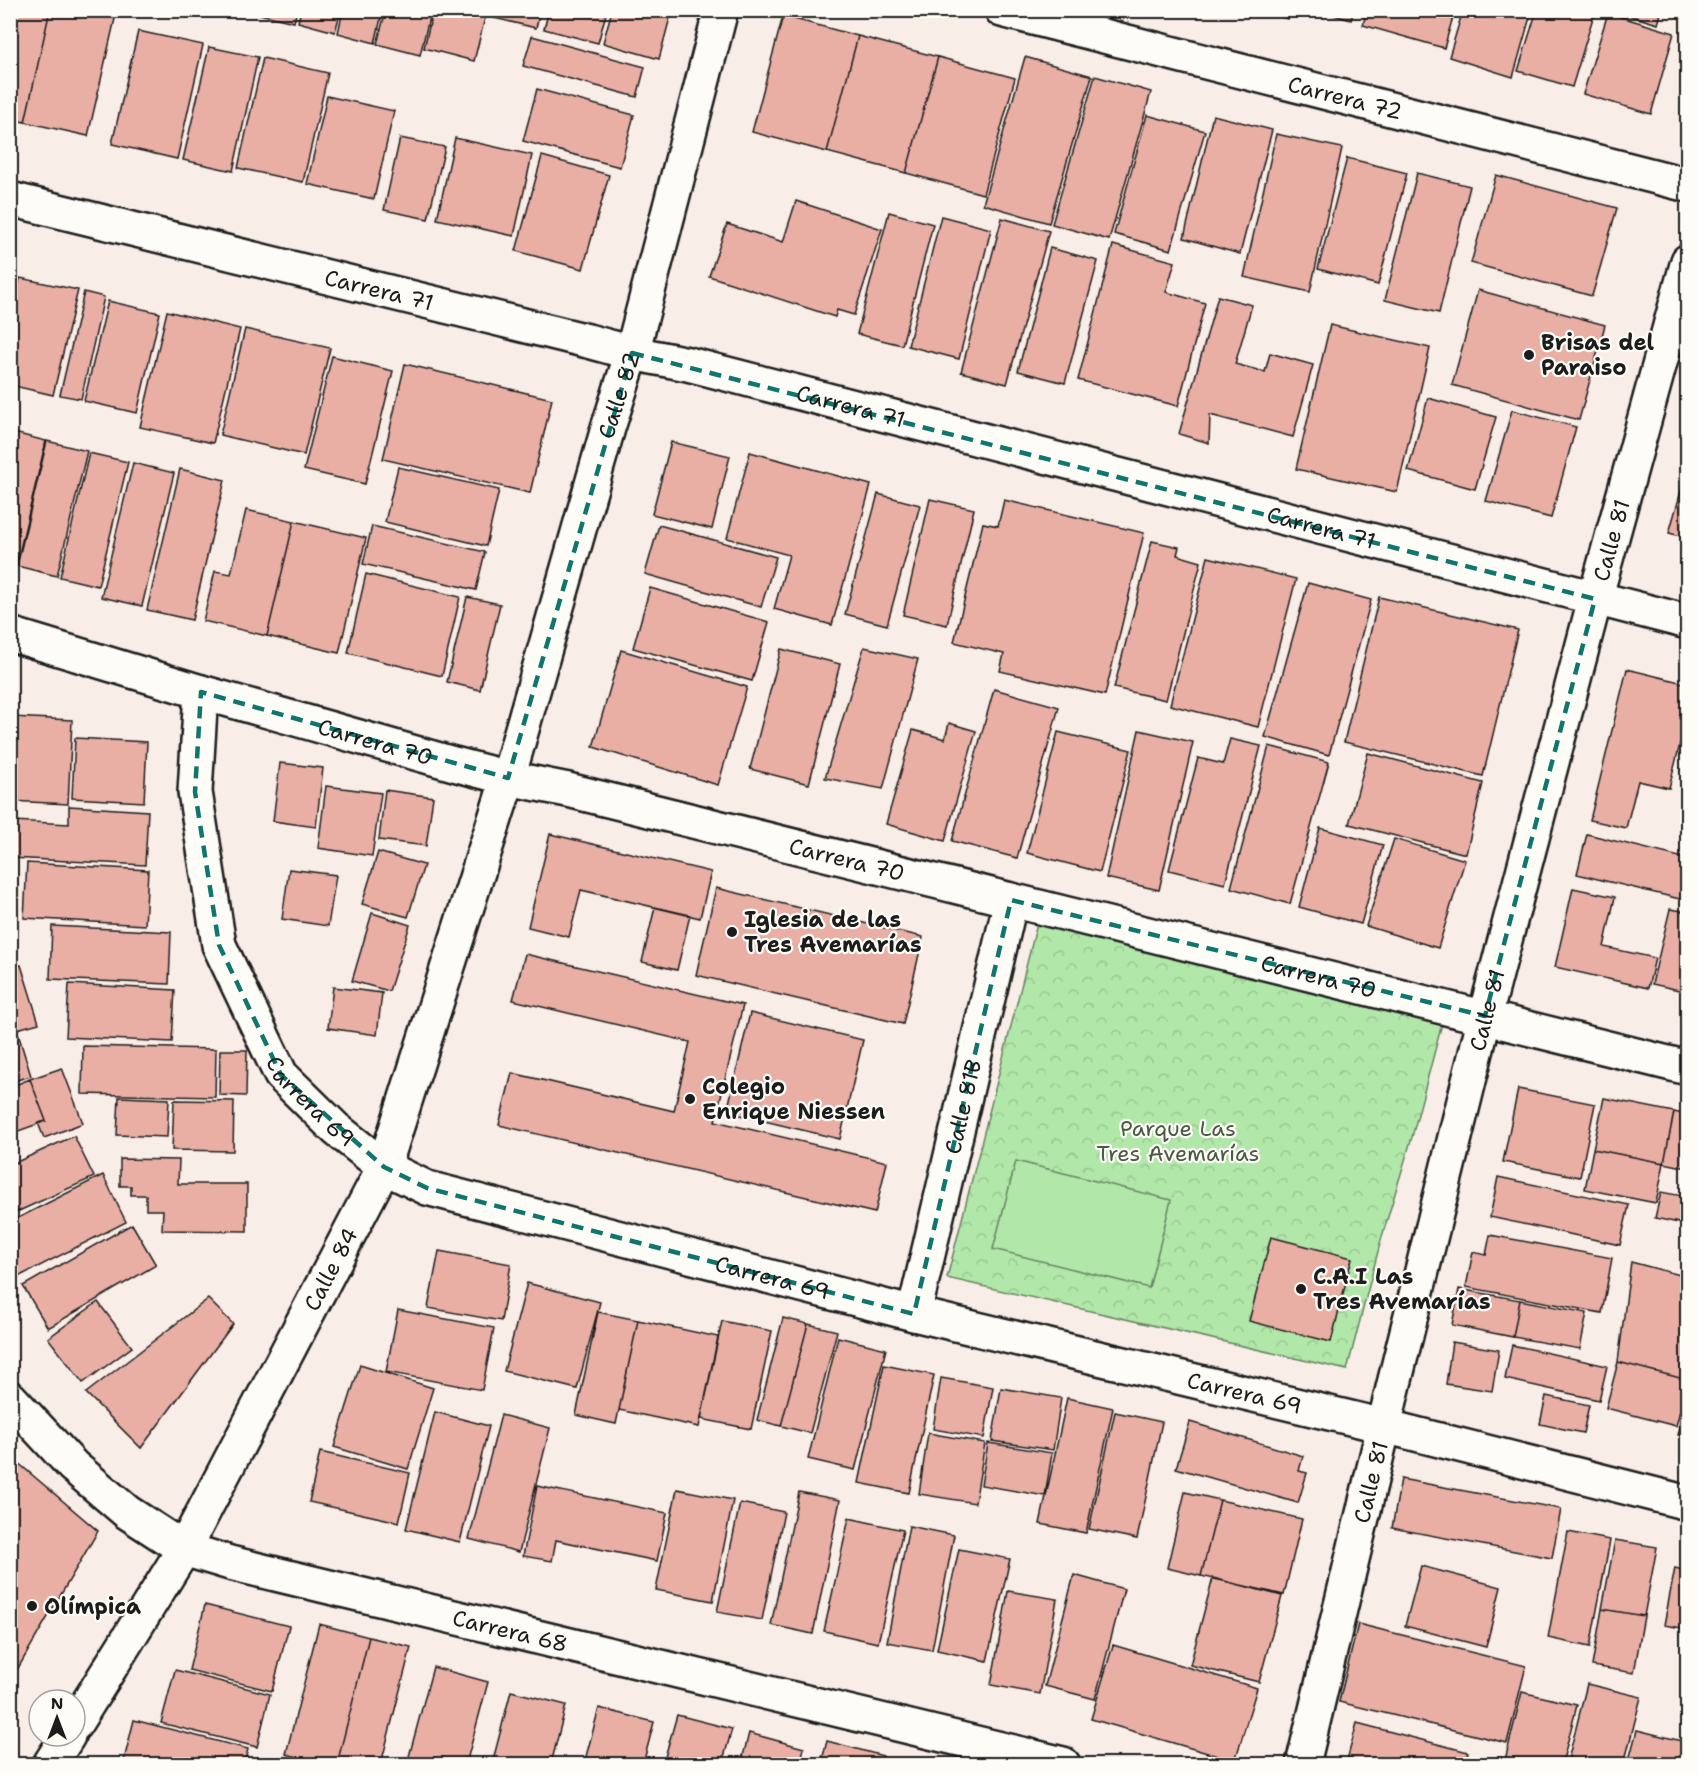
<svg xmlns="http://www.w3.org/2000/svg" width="1698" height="1775" font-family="'Shantell Sans',sans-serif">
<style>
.park{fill:url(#park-crowns);stroke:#668262;stroke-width:1.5}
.pitch{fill:#b1e7a9;stroke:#668262;stroke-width:1.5}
.building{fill:#e9afa5;stroke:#1c1c1c;stroke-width:1.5}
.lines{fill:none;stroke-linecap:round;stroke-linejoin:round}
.minor-casing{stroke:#1c1c1c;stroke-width:38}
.tertiary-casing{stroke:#1c1c1c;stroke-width:38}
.minor{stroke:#fdfcf7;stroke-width:33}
.tertiary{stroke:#fdfcf7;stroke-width:33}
.marked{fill:none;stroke:#0f766e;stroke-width:4.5;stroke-dasharray:12 8;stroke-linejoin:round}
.poi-dot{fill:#1c1c1c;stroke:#fdfcf7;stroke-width:2}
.labels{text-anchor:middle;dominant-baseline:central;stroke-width:4.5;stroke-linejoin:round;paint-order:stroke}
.street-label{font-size:22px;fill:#1c1c1c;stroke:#fdfcf7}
.poi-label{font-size:22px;font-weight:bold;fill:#1c1c1c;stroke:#fdfcf7;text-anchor:start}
.park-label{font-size:22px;fill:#495946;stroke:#fdfcf7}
</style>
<defs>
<pattern id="park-crowns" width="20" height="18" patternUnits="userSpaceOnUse" patternTransform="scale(1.5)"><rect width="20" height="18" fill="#b1e7a9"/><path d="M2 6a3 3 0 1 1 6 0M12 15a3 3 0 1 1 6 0" fill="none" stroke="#98c691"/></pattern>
</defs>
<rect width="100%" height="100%" fill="#f9ede7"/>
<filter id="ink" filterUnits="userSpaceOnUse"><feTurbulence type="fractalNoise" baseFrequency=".0167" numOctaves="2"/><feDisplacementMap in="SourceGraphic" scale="12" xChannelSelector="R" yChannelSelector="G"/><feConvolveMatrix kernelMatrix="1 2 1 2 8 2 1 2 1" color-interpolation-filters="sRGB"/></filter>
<g filter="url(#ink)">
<path class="park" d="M1039 916 1444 1016 1412 1137 1381 1240 1347 1370 947 1278Z"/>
<path class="pitch" d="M1016 1161 1171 1200 1149 1288 993 1249Z"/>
<path class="building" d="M10 10H50L25 122 10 119Z
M50 10H117L88 136 25 122Z
M256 10H297L294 22 255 13Z
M301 10H341L335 32 298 22Z
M343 10H383L375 43 338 33Z
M386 10H431L420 55 377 44Z
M433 10H487L474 61 424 48Z
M492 10H540L536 28 490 17Z
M549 10H607L598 43 544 29Z
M612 10H672L659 59 603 43Z
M1257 10H1290L1288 19Z
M1317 10H1354L1351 20Z
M1367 10H1455L1444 48 1363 25Z
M1463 10H1532L1513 77 1449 57Z
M1537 10 1595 11 1572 87 1518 71Z
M1611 10H1662L1658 24Z
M1608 13 1674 33 1651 114 1583 94Z
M783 16 858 36 827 152 752 132Z
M138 31 203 45 177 159 112 144Z
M532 36 645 67 637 97 523 66Z
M858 36 938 57 906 173 827 152Z
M209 47 258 57 233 171 183 160Z
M938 57 1015 78 983 194 906 173Z
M1025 57 1092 76 1049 223 983 204Z
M263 58 328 73 303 182 238 168Z
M1095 76 1151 92 1109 240 1052 224Z
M537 89 634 115 620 167 523 141Z
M327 96 394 111 374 199 307 184Z
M1147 115 1205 131 1171 250 1114 234Z
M1213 115 1272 130 1240 254 1184 238Z
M1276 134 1342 148 1310 292 1244 277Z
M400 138 445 147 428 219 384 210Z
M455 138 532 155 514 236 437 219Z
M542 156 609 175 583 269 516 251Z
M1347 158 1407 173 1378 285 1318 269Z
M1417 173 1470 186 1439 313 1385 300Z
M1496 175 1617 208 1592 296 1471 263Z
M796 201 882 229 854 315 837 310 835 317 709 276 727 224 783 242Z
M889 212 933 224 902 345 857 334Z
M941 216 991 229 959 359 908 346Z
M1002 218 1049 231 1007 384 961 372Z
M1113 245 1175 262 1166 292 1205 303 1178 406 1078 380Z
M1050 248 1098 261 1065 383 1018 371Z
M10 261 18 263 10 296Z
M20 278 78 290 53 395 10 385V319Z
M1478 290 1605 325 1579 420 1452 385Z
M84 292 104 297 81 399 60 395Z
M1218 296 1252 305 1235 364 1265 372 1270 353 1313 365 1293 437 1210 415 1209 443 1179 434Z
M108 301 160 313 137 413 84 401Z
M167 311 240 329 213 443 140 427Z
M1330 325 1430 348 1397 492 1296 469Z
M245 329 330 348 304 455 220 435Z
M332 356 393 371 365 484 304 470Z
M405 364 552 399 530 493 383 459Z
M1428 398 1496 417 1475 489 1408 471Z
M1512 410 1576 427 1551 518 1486 501Z
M10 432 46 441 16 566 10 565Z
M47 441 87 451 57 576 17 566Z
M671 442 730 456 712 529 652 514Z
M750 452 871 485 832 625 774 609 789 555 727 538Z
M89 453 128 462 98 586 60 577Z
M133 463 174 473 142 606 101 597Z
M398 467 499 490 486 546 385 522Z
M1688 467V538L1669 533Z
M180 469 225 480 192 620 147 610Z
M878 494 920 505 887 625 845 614Z
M930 499 974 509 947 625 903 615Z
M1004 500 1144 533 1105 695 1000 671 1004 654 954 642 983 523 998 526Z
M246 510 294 521 267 636 203 621 215 571 231 574Z
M294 521 366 538 339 653 267 636Z
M659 525 776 557 761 607 645 574Z
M372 526 485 552 476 590 363 564Z
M1152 541 1179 547 1177 555 1201 562 1166 700 1114 688Z
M1208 557 1296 579 1258 727 1170 705Z
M366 574 460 597 442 676 348 653Z
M1308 583 1371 600 1329 755 1265 737Z
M650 588 769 622 752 681 633 648Z
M467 597 500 604 480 690 447 682Z
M1379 597 1518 630 1483 776 1344 742Z
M864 647 918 659 883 789 825 778Z
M781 649 840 664 809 784 750 769Z
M621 650 747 687 718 785 593 747Z
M1627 669 1688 684V712L1669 788 1638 781 1626 828 1590 820Z
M994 689 1059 707 1017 858 952 841Z
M11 717 72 720 68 804 10 801Z
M949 723 976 731 945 841 886 824 913 730 945 739Z
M1139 730 1193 742 1159 890 1106 878Z
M1058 732 1131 750 1100 872 1027 853Z
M75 738 147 742 144 802 72 798Z
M1230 739 1261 746 1225 884 1169 870 1198 758 1223 764Z
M1269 746 1329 762 1290 904 1231 888Z
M1368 753 1483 783 1466 854 1349 824Z
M280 763 323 768 316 827 273 821Z
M326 786 381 793 372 856 318 848Z
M385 790 433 797 426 846 379 840Z
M69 806 148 811 145 865 11 858 13 821 69 824Z
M1320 828 1383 845 1361 924 1299 907Z
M550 834 711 872 700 918 581 890 569 937 528 927Z
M1587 834 1688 859V901L1577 874Z
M1394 839 1465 860 1438 948 1366 926Z
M378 852 424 865 408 917 362 904Z
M27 863 148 870 145 925 24 918Z
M10 868H12L13 919H10Z
M289 869 336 875 328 926 282 919Z
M716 888 923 937 903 1024 696 975Z
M1573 888 1615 897 1604 947 1655 958 1648 988 1555 967Z
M655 907 690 915 677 970 642 962Z
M1670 909 1688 912V992L1652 984Z
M372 913 410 925 389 991 352 981Z
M52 926 171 932 169 984 50 979Z
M525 954 743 1005 715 1121 887 1162 875 1213 499 1125 512 1073 674 1111 690 1042 513 1000Z
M21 965 39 1023 10 1031V968Z
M69 984 175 990 172 1042 66 1037Z
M333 987 382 993 377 1035 328 1028Z
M750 1013 863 1040 840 1139 727 1112Z
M17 1030 31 1076 10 1082V1032Z
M83 1046 216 1049 215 1097 82 1094Z
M220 1050H247L246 1096 219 1095Z
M62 1068 83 1123 44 1138 38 1123 46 1121 30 1079Z
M30 1079 46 1121 10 1134V1087Z
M1518 1089 1595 1104 1580 1177 1503 1162Z
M119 1097 169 1099 167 1137 117 1135Z
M1604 1098 1674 1112 1664 1163 1593 1149Z
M174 1100 234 1101 233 1151 172 1150Z
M1674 1112 1688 1115V1168L1664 1163Z
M74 1136 94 1177 10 1215V1165Z
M1593 1149 1664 1163 1656 1203 1585 1189Z
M120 1159 179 1160 178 1184H247V1231L162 1230 163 1210H146V1195H131V1186H120Z
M1688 1169V1225L1655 1218 1661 1192 1682 1196Z
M103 1175 126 1222 12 1280 10 1277V1222Z
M1498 1177 1629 1205 1620 1245 1490 1217Z
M132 1224 156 1265 48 1328 23 1286Z
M1490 1235 1612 1258 1602 1313 1466 1287 1473 1252 1486 1255Z
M1271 1237 1352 1258 1331 1342 1249 1321Z
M439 1251 511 1264 501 1321 428 1308Z
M1631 1262 1688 1277V1380L1618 1362Z
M527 1283 600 1302 577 1389 504 1371Z
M1459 1289 1520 1300 1513 1337 1452 1325Z
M208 1299 233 1324 141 1448 86 1393Z
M1520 1300 1587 1313 1580 1349 1513 1337Z
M98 1302 132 1347 83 1383 48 1338Z
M398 1310 494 1328 482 1390 386 1372Z
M598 1312 638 1320 616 1424 576 1415Z
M783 1318 808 1324 781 1426 757 1420Z
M638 1320 718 1337 699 1427 619 1410Z
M722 1321 772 1331 751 1429 701 1419Z
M808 1324 837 1331 810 1433 781 1426Z
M838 1337 886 1349 855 1470 808 1459Z
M1452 1342 1499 1350 1492 1391 1446 1384Z
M1512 1345 1607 1366 1599 1400 1505 1379Z
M1618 1362 1688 1380 1676 1426 1606 1408Z
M360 1365 433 1388 408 1469 334 1447Z
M884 1365 934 1375 909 1493 859 1483Z
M941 1378 993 1387 984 1438 933 1429Z
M1001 1388 1061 1398 1053 1450 992 1441Z
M1546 1396 1589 1405 1583 1433 1540 1424Z
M1688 1396V1437L1678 1435Z
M1067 1398 1113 1408 1086 1533 1040 1524Z
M435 1412 489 1426 460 1542 406 1529Z
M1115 1412 1162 1422 1137 1539 1089 1529Z
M501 1415 550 1428 519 1552 469 1539Z
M1190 1422 1303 1456 1299 1471 1307 1473 1298 1503 1176 1468Z
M928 1433 985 1443 975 1503 919 1494Z
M988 1443 1052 1453 1045 1496 981 1485Z
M320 1452 410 1473 399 1522 309 1502Z
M10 1456 98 1531 10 1682Z
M1401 1479 1561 1509 1552 1558 1392 1528Z
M537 1486 667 1513 657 1561 556 1540 552 1561 523 1556Z
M677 1489 733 1500 713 1601 656 1590Z
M799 1492 840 1500 813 1634 771 1625Z
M1185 1492 1220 1500 1201 1576 1167 1568Z
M1220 1500 1302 1519 1284 1595 1201 1576Z
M740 1503 784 1512 762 1620 717 1612Z
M849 1518 903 1530 878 1643 824 1631Z
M909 1526 954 1535 932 1650 887 1642Z
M1568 1532 1610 1540 1590 1647 1548 1638Z
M1615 1540 1657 1547 1644 1616 1602 1609Z
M959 1549 1010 1559 987 1661 937 1650Z
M1421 1566 1501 1587 1486 1647 1405 1626Z
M1675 1568 1688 1571V1629L1664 1625Z
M1074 1575 1124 1589 1095 1699 1045 1686Z
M1213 1578 1282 1596 1259 1682 1190 1665Z
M1008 1591 1057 1599 1040 1694 991 1685Z
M205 1605 289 1626 272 1691 189 1670Z
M1602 1609 1644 1616 1634 1673 1592 1666Z
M319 1624 369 1637 337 1764H326L286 1754Z
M1358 1624 1526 1666 1507 1743 1339 1702Z
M369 1637 411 1647 381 1764H337Z
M1113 1645 1257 1688 1235 1761 1091 1719Z
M433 1667 488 1682 466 1764H407Z
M175 1670 270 1694 257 1747 161 1723Z
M1587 1684 1641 1697 1624 1764H1567Z
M511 1691 566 1705 551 1764H492Z
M1522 1692 1577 1705 1562 1764H1504Z
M599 1708 654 1722 643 1764H584Z
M677 1715 732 1729 722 1764H663Z
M134 1720 248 1749 244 1764H123Z
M1357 1723 1468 1752 1464 1764H1346Z
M1637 1730 1686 1742 1680 1764H1628Z
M749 1733 804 1748 800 1764H741Z
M827 1741 883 1756 880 1764H821Z"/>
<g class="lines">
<g class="minor-casing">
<g id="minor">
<path id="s1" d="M1002 10 1688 185"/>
<path id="s2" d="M10 199 588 341 632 353 688 364 1688 622"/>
<path id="s3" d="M10 634 201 692 454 764 508 778 568 790 1688 1068"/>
<path id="s4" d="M201 692 195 792 219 945 281 1075 336 1129 384 1167 427 1188 914 1314 1384 1426 1688 1503"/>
<path id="s5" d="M914 1314 1011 900"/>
<path id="s6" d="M10 1398 73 1466 127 1512 184 1549 230 1563 1063 1764"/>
<path id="s7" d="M1303 1764 1394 1384 1485 1016 1595 599 1688 261"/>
</g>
</g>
<g class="tertiary-casing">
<g id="tertiary">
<path id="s8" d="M75 1724 184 1549 384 1167 508 778 608 428 632 353 721 10"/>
<path d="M50 1764 68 1736"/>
</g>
</g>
<use href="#minor" class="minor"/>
<use href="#tertiary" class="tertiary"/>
</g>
</g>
<path class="marked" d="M632 353 1595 599 1485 1016 1011 900 914 1314 427 1188 384 1167 281 1075 219 945 195 792 201 692 508 778Z"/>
<g class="poi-dot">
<circle cx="1529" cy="355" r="6"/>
<circle cx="732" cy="932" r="6"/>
<circle cx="690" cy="1099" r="6"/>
<circle cx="1301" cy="1289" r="6"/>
<circle cx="32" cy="1606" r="6"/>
</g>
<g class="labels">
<g class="street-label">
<text stroke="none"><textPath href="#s1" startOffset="354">Carrera 72</textPath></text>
<text stroke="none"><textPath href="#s2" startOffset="380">Carrera 71</textPath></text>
<text stroke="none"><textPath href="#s8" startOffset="1444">Calle 82</textPath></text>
<text stroke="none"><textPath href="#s2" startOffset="866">Carrera 71</textPath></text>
<text stroke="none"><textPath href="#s2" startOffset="1352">Carrera 71</textPath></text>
<text stroke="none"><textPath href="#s7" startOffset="1262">Calle 81</textPath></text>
<text stroke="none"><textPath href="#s3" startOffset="381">Carrera 70</textPath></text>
<text stroke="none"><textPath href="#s3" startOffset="867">Carrera 70</textPath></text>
<text stroke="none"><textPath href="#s3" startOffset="1353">Carrera 70</textPath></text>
<text stroke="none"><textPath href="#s7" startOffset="776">Calle 81</textPath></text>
<text stroke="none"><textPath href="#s4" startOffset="438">Carrera 69</textPath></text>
<text stroke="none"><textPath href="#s5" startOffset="213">Calle 81B</textPath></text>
<text stroke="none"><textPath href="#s8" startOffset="522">Calle 84</textPath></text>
<text stroke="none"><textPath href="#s4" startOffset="942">Carrera 69</textPath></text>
<text stroke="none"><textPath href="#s4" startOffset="1428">Carrera 69</textPath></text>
<text stroke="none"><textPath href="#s7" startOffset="290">Calle 81</textPath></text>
<text stroke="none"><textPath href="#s6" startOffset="568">Carrera 68</textPath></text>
</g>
<g class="poi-label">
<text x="1541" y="342">Brisas del<tspan x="1541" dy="25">Paraiso</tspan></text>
<text x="744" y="919">Iglesia de las<tspan x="744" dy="25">Tres Avemarías</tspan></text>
<text x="702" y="1086">Colegio<tspan x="702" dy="25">Enrique Niessen</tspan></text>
<text x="1313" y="1276">C.A.I Las<tspan x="1313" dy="25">Tres Avemarías</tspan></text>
<text x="44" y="1606">Olímpica</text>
</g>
<g class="park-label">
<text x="1178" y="1128">Parque Las<tspan x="1178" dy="25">Tres Avemarías</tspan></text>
</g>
</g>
<rect width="1698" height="1775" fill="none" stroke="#fdfcf7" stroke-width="36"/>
<rect x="18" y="18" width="1662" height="1739" fill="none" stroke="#1c1c1c" stroke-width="2" filter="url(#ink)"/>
<g transform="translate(57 1718)"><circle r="28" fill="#fdfcf7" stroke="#a3a29f" stroke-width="1.5"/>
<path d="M0-4.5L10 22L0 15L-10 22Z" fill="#1c1c1c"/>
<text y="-9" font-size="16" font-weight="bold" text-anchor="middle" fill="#1c1c1c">N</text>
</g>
</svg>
